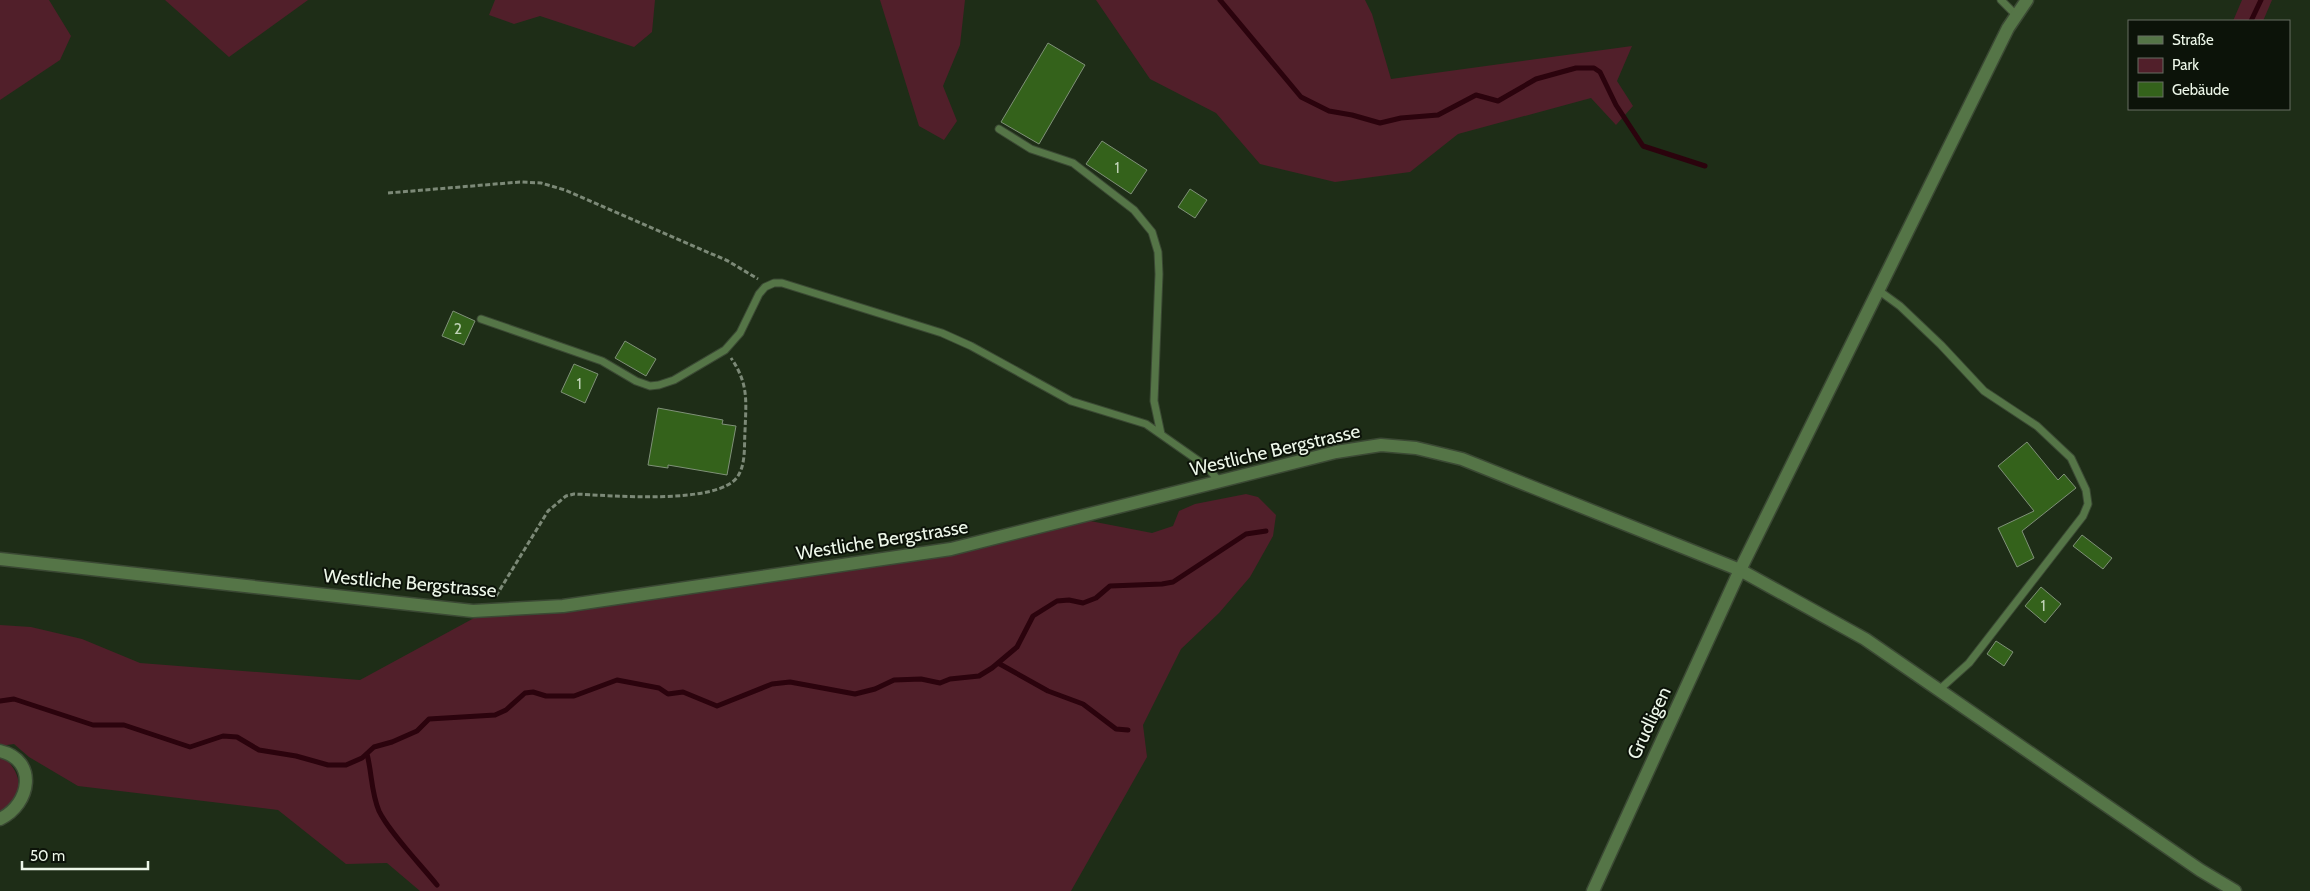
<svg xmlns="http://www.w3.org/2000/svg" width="2310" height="891" font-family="Cabin,sans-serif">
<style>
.green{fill:#511f2a}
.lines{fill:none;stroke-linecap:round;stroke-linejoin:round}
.stream{stroke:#2b030d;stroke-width:5}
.building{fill:#34621b;stroke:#7f9178}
.lane-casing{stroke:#3b4934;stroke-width:9}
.street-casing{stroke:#3b4934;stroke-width:15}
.path{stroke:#7c8977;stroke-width:3;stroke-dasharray:5 2.5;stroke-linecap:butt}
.lane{stroke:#557547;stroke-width:7}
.street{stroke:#557547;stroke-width:12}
.labels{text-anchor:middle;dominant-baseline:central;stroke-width:4;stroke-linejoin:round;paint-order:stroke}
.number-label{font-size:16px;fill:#bfd2b6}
.street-label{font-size:19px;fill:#edf7e9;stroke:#0c1309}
</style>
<rect width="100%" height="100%" fill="#1e2d17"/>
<path class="green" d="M0 0H49L71 36 60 60 0 100Z
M165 0H308L229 57Z
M495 0H655L652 32 634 47 540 16 514 24 489 15Z
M880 0H965L960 45 943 86 957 121 944 140 919 126Z
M1096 0H1365L1372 14 1391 79 1632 46 1617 81 1633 106 1616 125 1591 98 1458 134 1410 172 1335 182 1260 164 1216 113 1150 79Z
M2242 0H2272L2263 21H2233Z
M1246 494 1258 497 1276 515 1273 536 1250 577 1219 613 1181 649 1143 725 1147 757 1071 891H420L387 863 346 864 278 810 78 786 29 757 14 744 0 746V625L31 627 82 639 140 663 360 680 476 617 570 611 922 560 979 549 1085 520 1152 533 1173 526 1179 511 1195 504Z
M0 758C8 760 11 764 15 771 24 788 15 801 0 811Z"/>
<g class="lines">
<path class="stream" d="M1220 0 1301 97 1329 111 1352 115 1380 123 1401 118 1438 115 1476 95 1498 101 1536 79 1576 68H1594L1600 72 1616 105 1643 146 1705 166
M2251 21 2261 0
M998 663 1048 691 1083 704 1116 729 1128 730
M0 701 14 699 93 725H124L190 747 223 736 237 737 259 750 296 756 328 765H346L362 758 374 747 392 742 417 731 429 719 495 715 506 710 525 693 533 692 546 696H574L617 680 659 688 668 694 683 692 717 706 772 684 790 682 855 694 875 689 894 680 921 679 940 683 950 679 979 676 992 668 1017 647 1033 616 1057 601 1069 600 1083 603 1096 598 1110 586 1162 584 1173 582 1246 534 1266 531
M367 754C372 773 371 792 379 811 389 832 421 865 437 885"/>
</g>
<path class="building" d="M1048 43 1085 65 1039 144 1001 122Z
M1102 141 1147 170 1131 194 1086 164Z
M1190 189 1207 200 1195 218 1178 207Z
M453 311 475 321 464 345 442 336Z
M625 341 656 359 646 376 615 358Z
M574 364 598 374 585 403 561 392Z
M658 408 723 420 722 424 736 426 727 475 668 465V468L648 465Z
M2027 442 2058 480 2064 474 2076 488 2022 531 2034 558 2017 567 1998 528 2034 511 1998 466Z
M2082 535 2112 558 2103 569 2073 546Z
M2041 587 2061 604 2045 623 2025 606Z
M1996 641 2013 652 2004 666 1987 654Z"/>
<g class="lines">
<g class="lane-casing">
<path id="lane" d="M2001 0 2015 14
M999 129 1031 149 1073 163 1134 210 1152 232 1158 252 1159 274 1154 401 1161 434
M1878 290 1900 306 1941 345 1984 391 2037 426 2071 458 2086 490 2088 504 2083 516 1969 663 1940 689
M481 319 602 361 636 381 650 386 659 385 674 380 725 350 740 333 759 294 765 287 774 283H782L942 333 971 346 1071 401 1146 424 1206 466 1219 481"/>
</g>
<g class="street-casing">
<path id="street" d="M0 559 473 611 563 606 951 549 1336 452 1381 445 1416 448 1462 459 1740 570 1865 639 2200 870 2235 891
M0 751C38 760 31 804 0 819
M1593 891 1740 570 2008 28 2027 0"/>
</g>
<path class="path" d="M388 193 520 182 541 183 565 190 728 261 758 279
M496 596 548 511 566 496 574 494C607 495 719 506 738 476 746 463 744 446 745 431 746 402 749 384 731 358"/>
<use href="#lane" class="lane"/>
<use href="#street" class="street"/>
</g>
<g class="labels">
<g class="number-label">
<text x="1117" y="167">1</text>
<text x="458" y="328">2</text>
<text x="579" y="383">1</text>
<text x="2043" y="605">1</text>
</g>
<g class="street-label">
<text transform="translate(1275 450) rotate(-13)">Westliche Bergstrasse</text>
<text transform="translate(882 540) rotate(-9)">Westliche Bergstrasse</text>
<text transform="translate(410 583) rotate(5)">Westliche Bergstrasse</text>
<text transform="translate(1649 723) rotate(-65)">Grudligen</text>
</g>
</g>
<rect x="2128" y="20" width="162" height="90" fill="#0c1309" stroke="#666e63"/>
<rect x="2138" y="36" width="25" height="8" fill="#557547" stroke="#666e63"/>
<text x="2172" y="45" font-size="15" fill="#edf7e9">Straße</text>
<rect x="2138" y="58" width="25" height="15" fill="#511f2a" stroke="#666e63"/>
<text x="2172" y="70" font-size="15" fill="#edf7e9">Park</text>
<rect x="2138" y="82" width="25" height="15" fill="#34621b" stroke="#666e63"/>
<text x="2172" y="95" font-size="15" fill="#edf7e9">Gebäude</text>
<path d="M22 861v8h126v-8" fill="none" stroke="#edf7e9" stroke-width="2.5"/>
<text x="30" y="861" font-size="15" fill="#edf7e9" stroke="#0c1309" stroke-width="4" paint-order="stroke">50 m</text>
</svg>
